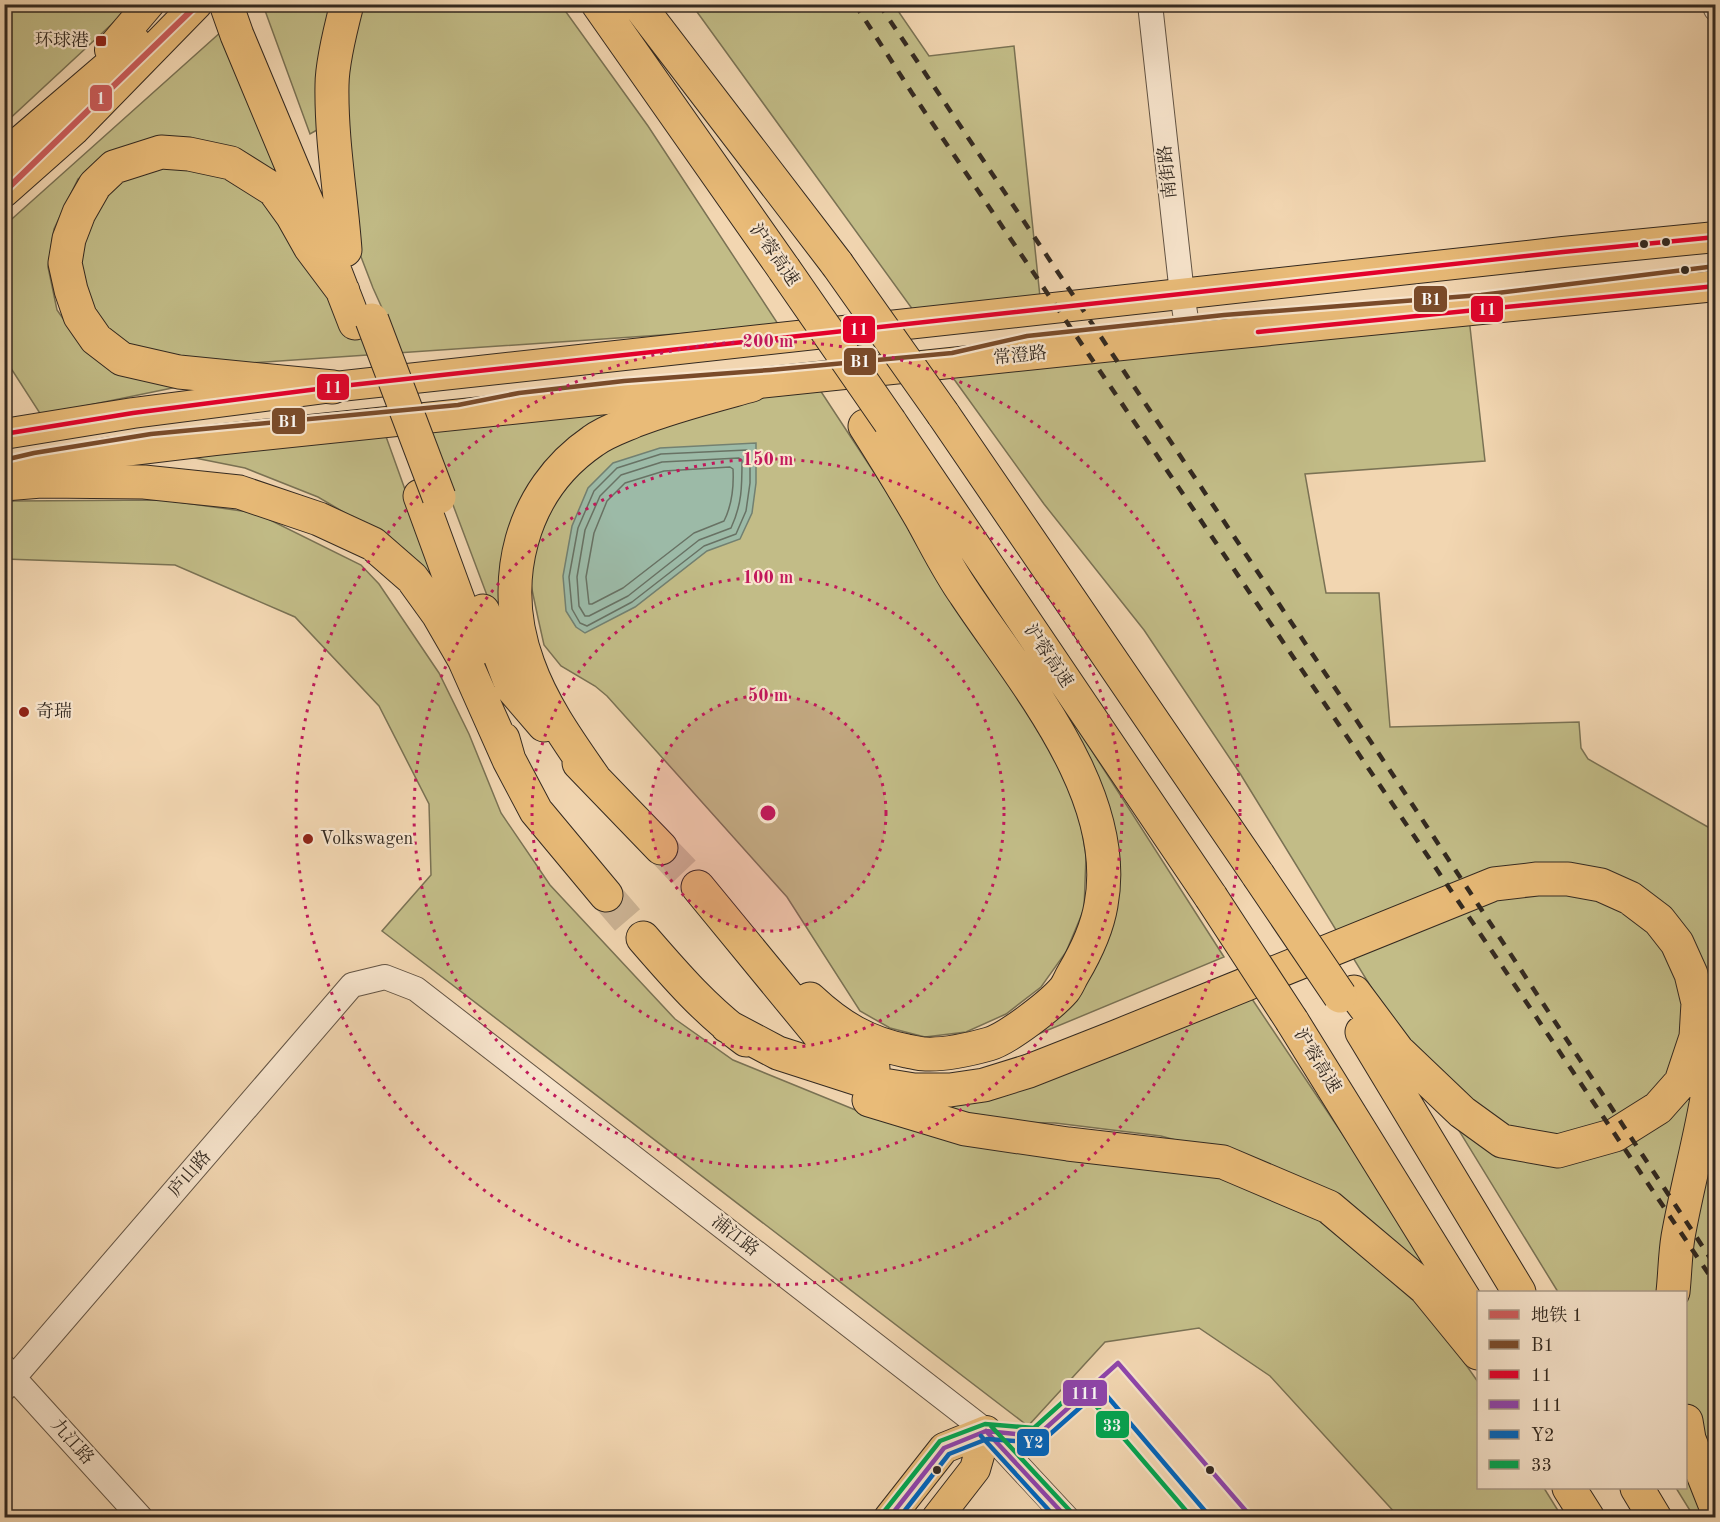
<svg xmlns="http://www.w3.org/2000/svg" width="1720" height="1522" font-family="'Old Standard TT','Noto Serif SC',serif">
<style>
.green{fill:#c2bc87;stroke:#7a7254;stroke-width:1.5}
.water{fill:#9cbaa7;stroke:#728071;stroke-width:1.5}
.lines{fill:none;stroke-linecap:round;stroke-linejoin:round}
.shore{stroke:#687264;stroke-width:1.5}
.highway-tunnel{stroke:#ccb394;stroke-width:33;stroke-dasharray:33 16;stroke-linecap:butt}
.minor-casing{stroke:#635444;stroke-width:26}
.major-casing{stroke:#332920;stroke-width:32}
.highway-casing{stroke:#332920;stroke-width:35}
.minor{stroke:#f7e4cc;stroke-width:24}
.major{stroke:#e9bb78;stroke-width:30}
.highway{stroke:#e9bb78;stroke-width:33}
.rail{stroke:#332920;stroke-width:4.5;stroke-dasharray:10 10;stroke-linecap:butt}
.highway-bridge-casing{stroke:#332920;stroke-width:35;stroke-linecap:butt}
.highway-bridge{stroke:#e9bb78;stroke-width:33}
.bus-1-casing{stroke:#f7e4cc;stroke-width:9}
.bus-2-casing{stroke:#f7e4cc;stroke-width:9}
.bus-3-casing{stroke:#f7e4cc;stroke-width:9}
.bus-4-casing{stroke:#f7e4cc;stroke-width:9}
.bus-5-casing{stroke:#f7e4cc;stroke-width:9}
.bus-1{stroke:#7a4b2a;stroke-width:4.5}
.bus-2{stroke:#e4002b;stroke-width:4.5}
.bus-3{stroke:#8e44ad;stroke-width:4.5}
.bus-4{stroke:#0065bd;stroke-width:4.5}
.bus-5{stroke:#00a651;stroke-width:4.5}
.metro-1-casing{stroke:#f7e4cc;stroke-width:10}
.metro-1{stroke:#cd5c5c;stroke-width:6}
.ring{fill:none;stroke:#c2185b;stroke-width:3;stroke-dasharray:3 6}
.poi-dot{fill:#8f2418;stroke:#f7e4cc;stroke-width:2}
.bus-dot{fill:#332920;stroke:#f7e4cc;stroke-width:2}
.labels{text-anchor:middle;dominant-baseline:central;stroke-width:4.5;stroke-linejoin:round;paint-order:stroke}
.poi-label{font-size:18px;fill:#332920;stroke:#f7e4cc;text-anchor:start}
.street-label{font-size:18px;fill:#332920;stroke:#f7e4cc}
.centre{fill:#c2185b;stroke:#f7e4cc;stroke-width:3}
.ring-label{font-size:18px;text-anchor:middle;font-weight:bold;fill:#c2185b;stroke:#f7e4cc;stroke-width:4.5;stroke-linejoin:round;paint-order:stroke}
.line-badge{stroke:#f7e4cc;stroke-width:2}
.badge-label{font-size:16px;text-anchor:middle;font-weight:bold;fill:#fff}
</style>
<rect width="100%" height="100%" fill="#f2d6b1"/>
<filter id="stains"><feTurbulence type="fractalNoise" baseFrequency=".00333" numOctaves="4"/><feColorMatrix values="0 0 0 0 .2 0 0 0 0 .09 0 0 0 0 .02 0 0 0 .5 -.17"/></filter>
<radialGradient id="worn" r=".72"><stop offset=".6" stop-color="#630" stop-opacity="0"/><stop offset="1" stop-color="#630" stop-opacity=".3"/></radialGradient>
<path class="green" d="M121 4 127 10 5 123V5H32L88 11Z
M263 5H333L317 94V130L310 134Z
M362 5H561L648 126 780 327 250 363 147 353 121 340 97 320 74 263 95 203 135 168 201 166 267 200 308 260 392 330 373 288 358 249 343 79Z
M692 5H894L929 56 1014 46 1040 297 913 310Z
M222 31 276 171 271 175 106 156 78 179 54 229 48 267 57 310 84 349 182 386 41 415 5 359 4 226Z
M1469 318 1485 461 1305 474 1326 593H1379L1390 727 1579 722 1581 748 1588 759 1715 831V1517H1694L1676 1488H1686V1292H1558L1241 775 1144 630 1044 504 951 375Z
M818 387 1020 695 1062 765 1079 812 1086 856 1084 909 1066 952 1041 987 1006 1014 966 1032 925 1037 890 1028 860 1011 787 897 607 696 595 686 561 666 544 645 538 618 530 580 541 509 561 476 673 414Z
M629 404 589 428 505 612 494 614 423 425Z
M384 431 444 598 364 524 318 497 245 468 190 457Z
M164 500 256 513 361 565 379 584 439 673 469 734 501 813 550 885 675 1019 733 1060 880 1120 1219 1178 1322 1218 1420 1299 1478 1382V1488H1544L1562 1517H1395L1397 1515 1270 1376 1199 1328 1105 1342 1028 1426 382 931 431 875 429 804 379 706 295 617 175 565 5 559V503L14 501Z
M1026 648 1224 957 1024 1040 1112 879 1020 651Z
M1248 993 1428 1262 1421 1265 1241 1158 1161 1136 1055 1123 1005 1122 914 1103Z"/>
<path class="water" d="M756 443V483L752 513 740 539 707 551 635 607 585 633 576 627 566 611 563 576 572 526 588 488 613 463 660 448Z"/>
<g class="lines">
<path class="shore" d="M747 450 750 452V483L746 511 736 534 704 546 632 602 587 626 580 623 572 609 569 577 578 528 594 491 617 468 661 454Z
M739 458 742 460C742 487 742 504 731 528L699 540 628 596 589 616H585L579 606 577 577 585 530 600 496 621 475 662 462Z
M730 467 733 469C734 488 732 505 724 521L694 533 623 588 592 604H589L586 577 594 533 607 501 625 483 664 471Z"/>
<path class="highway-tunnel" d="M661 848 698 887
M606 895 643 938"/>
<g class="minor-casing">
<path id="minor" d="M1150 4 1182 294 1189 338
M1714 4 1716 9
M4 1367 141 1518
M4 1389 352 985 385 977 416 989 986 1431 1067 1518"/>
</g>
<g class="major-casing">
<path id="major" d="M110 50 149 4
M4 155 123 53 135 41
M4 192 74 130 197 4
M4 434 133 413 333 387 1563 252 1716 237
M7 473 107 453 215 440 1189 338 1716 286
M889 1518 944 1448 986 1431
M937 1518 975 1469 986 1431"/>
</g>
<g class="highway-casing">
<path id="highway" d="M226 4 237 35 324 243 355 323
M598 4 784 269
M638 4 837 264
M345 250C341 195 331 140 332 85 332 62 341 27 347 4
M333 387 179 372 122 359 96 339 80 316 71 290 65 263 69 239 79 213 95 185 114 167 161 152 189 154 231 163 274 190 292 215 310 247 343 291
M943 414 1258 875
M890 422 1211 897
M4 484 41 481 144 482 239 492 319 519 373 544 412 578 438 614 464 659 509 760
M420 496 476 649
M483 611 513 689 544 725
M503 739 509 760 536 811 606 895
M579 763 661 848
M594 778C569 742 543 706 528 664 498 582 520 491 593 441 605 432 620 427 634 421 672 406 712 396 752 385
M698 887 822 1038 846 1056 873 1068
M643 938C675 975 706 1011 746 1040
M810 999C840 1027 867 1043 907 1051 913 1052 919 1054 925 1054 944 1055 971 1049 989 1044 1007 1039 1051 1005 1064 990 1068 985 1070 979 1073 974 1086 952 1097 929 1101 905 1122 794 1022 680 965 594 948 570 935 543 921 518 903 487 884 456 865 426
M1292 1021 1478 1321
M727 1026 778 1053 871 1083 914 1090H950L984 1085 1029 1071 1118 1036 1494 884 1537 879H1568L1601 885 1630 898 1659 920 1677 943 1691 974 1698 1003 1696 1037 1681 1082 1658 1108 1615 1135 1558 1151 1502 1141 1462 1112 1398 1051 1354 992
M1362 1032 1519 1292
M869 1100 965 1129 1068 1144 1223 1162 1329 1207 1425 1288 1478 1353
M1673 1292C1675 1274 1675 1255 1678 1237 1691 1163 1716 1089 1715 1013
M1686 1421 1689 1439 1716 1507
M1569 1488 1588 1518
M1637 1488 1655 1518"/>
</g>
<use href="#minor" class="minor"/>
<use href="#major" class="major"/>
<use href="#highway" class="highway"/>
<path class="rail" d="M855 4 912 93 1502 966 1716 1285
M879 4 1393 775 1716 1267"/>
<g class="highway-bridge-casing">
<path id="highway-bridge" d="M837 264 943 414
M784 269 890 422
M372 320 439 497
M1258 875 1340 996
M1211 897 1292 1021"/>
</g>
<use href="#highway-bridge" class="highway-bridge"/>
<g class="bus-1-casing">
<path id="bus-1" d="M4 460 34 453 151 434 458 405 519 393 624 381 770 370 952 353 1027 336 1224 315 1481 295 1716 266"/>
</g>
<g class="bus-2-casing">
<path id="bus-2" d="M1258 332 1716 286
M4 434 133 413 333 387 1563 252 1716 237"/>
</g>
<g class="bus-3-casing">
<path id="bus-3" d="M986 1431 1067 1518
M889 1518 944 1448 986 1431 1037 1436 1118 1363 1252 1518"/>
</g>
<g class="bus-4-casing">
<path id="bus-4" d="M981 1436 1056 1518
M899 1518 949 1454 987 1439 1040 1443 1101 1389 1211 1518"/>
</g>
<g class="bus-5-casing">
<path id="bus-5" d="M991 1426 1072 1513
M883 1513 940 1441 985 1424 1034 1428 1074 1392 1079 1391 1085 1393 1188 1513"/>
</g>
<use href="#bus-1" class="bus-1"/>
<use href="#bus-2" class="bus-2"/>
<use href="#bus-3" class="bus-3"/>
<use href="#bus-4" class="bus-4"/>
<use href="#bus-5" class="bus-5"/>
<g class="metro-1-casing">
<path id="metro-1" d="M4 192 198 4"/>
</g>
<use href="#metro-1" class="metro-1"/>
</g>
<circle cx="768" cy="813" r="118" fill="#c2185b" fill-opacity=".12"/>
<g class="ring">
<circle cx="768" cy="813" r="118"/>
<circle cx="768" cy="813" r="236"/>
<circle cx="768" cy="813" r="354"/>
<circle cx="768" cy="813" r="472"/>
</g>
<g class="poi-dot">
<rect x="95" y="35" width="12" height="12" rx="3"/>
<circle cx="24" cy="712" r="6"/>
<circle cx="308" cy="839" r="6"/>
</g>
<g class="bus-dot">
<circle cx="1666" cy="242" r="5"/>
<circle cx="1644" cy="244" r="5"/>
<circle cx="1685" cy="270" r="5"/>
<circle cx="937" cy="1470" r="5"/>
<circle cx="1210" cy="1470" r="5"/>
</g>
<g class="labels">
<g class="poi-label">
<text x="89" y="41" text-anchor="end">环球港</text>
<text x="36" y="712">奇瑞</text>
<text x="320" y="839">Volkswagen</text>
</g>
<g class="street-label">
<text transform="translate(1168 172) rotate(-96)">南街路</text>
<text transform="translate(774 255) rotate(55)">沪蓉高速</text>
<text transform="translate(1020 356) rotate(-6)">常澄路</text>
<text transform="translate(1048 656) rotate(56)">沪蓉高速</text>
<text transform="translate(1317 1061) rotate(58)">沪蓉高速</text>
<text transform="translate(190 1174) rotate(-49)">庐山路</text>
<text transform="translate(735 1236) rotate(38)">浦江路</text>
<text transform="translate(72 1442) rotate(48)">九江路</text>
</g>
</g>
<circle cx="768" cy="813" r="9" class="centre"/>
<g class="ring-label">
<text x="768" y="347">200 m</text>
<text x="768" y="465">150 m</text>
<text x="768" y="583">100 m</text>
<text x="768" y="701">50 m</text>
</g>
<g class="line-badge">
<rect x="89" y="84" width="24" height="28" rx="6" fill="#cd5c5c"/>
<rect x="1413" y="285" width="35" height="28" rx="6" fill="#7a4b2a"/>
<rect x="1470" y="295" width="34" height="28" rx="6" fill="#e4002b"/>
<rect x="842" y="315" width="34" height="29" rx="6" fill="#e4002b"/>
<rect x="843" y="347" width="34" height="29" rx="6" fill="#7a4b2a"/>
<rect x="316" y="373" width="34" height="28" rx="6" fill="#e4002b"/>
<rect x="271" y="407" width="35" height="28" rx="6" fill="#7a4b2a"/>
<rect x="1062" y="1379" width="46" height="28" rx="6" fill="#8e44ad"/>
<rect x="1095" y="1410" width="35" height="29" rx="6" fill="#00a651"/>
<rect x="1016" y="1428" width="34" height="29" rx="6" fill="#0065bd"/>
</g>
<g class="badge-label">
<text x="101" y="104">1</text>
<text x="1431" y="305">B1</text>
<text x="1487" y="315">11</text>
<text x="859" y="335">11</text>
<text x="860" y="367">B1</text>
<text x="333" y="393">11</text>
<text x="288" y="427">B1</text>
<text x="1085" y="1399">111</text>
<text x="1112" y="1431">33</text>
<text x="1033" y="1448">Y2</text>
</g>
<rect width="1720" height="1522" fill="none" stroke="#f2d6b1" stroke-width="24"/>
<rect x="6" y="6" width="1708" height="1510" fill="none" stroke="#332920" stroke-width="3"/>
<rect x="12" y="12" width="1696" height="1498" fill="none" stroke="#332920" stroke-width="1.5"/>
<rect x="1477" y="1291" width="210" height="198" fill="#f7e4cc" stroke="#a99987" stroke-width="1.5"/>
<rect x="1489" y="1310" width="30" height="9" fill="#cd5c5c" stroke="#a99987" stroke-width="1.5"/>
<text x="1531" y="1321" font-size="18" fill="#332920">地铁 1</text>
<rect x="1489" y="1340" width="30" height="9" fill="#7a4b2a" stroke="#a99987" stroke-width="1.5"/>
<text x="1531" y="1351" font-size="18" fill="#332920">B1</text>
<rect x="1489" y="1370" width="30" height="9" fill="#e4002b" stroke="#a99987" stroke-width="1.5"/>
<text x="1531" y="1381" font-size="18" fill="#332920">11</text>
<rect x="1489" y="1400" width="30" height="9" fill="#8e44ad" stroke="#a99987" stroke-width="1.5"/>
<text x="1531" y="1411" font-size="18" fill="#332920">111</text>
<rect x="1489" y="1430" width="30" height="9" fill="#0065bd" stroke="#a99987" stroke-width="1.5"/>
<text x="1531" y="1441" font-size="18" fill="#332920">Y2</text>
<rect x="1489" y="1460" width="30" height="9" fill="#00a651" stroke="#a99987" stroke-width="1.5"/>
<text x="1531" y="1471" font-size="18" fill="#332920">33</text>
<rect width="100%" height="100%" filter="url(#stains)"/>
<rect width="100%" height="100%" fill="url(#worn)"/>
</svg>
